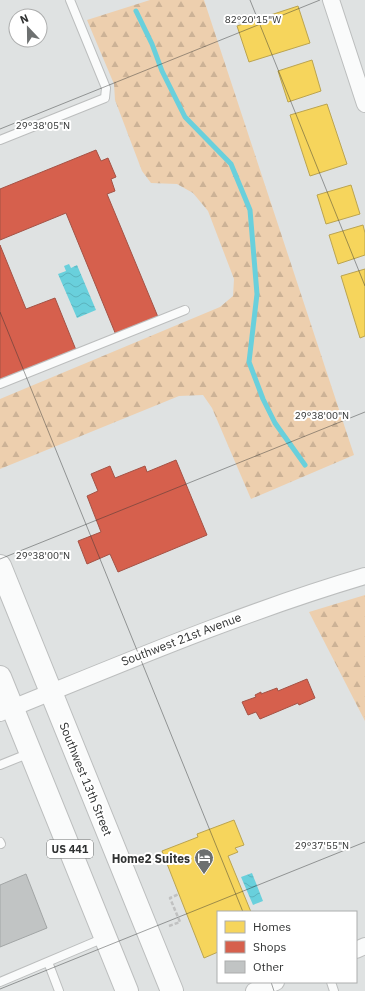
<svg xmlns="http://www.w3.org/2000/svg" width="365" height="991" font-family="'IBM Plex Sans',sans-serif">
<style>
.forest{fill:url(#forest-firs)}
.water{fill:url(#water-waves)}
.homes{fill:#f6d55c;stroke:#bba44f}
.shops{fill:#d6604d;stroke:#a45245}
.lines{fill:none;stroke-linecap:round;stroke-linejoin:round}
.stream{stroke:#69d0dc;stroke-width:5}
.building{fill:#c1c4c4;stroke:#a2a5a5}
.lane-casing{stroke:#bcbebe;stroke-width:10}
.street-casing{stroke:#bcbebe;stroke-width:18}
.primary-casing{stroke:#bcbebe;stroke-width:24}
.path{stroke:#c0c1c1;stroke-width:2.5;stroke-dasharray:4 2;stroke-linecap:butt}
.lane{stroke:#fafbfb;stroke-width:8}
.street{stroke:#fafbfb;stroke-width:16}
.primary{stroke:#fafbfb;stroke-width:22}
.ticks{fill:none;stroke:#303232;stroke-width:1;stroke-opacity:0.45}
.labels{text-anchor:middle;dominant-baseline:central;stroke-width:4;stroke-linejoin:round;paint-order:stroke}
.shield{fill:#fff;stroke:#6e7070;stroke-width:1}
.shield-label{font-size:11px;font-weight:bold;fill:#303232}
.street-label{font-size:12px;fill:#303232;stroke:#fff}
.poi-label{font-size:12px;font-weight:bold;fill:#303232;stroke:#fff;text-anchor:end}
.ticks-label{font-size:10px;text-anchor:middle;fill:#303232;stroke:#fff;stroke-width:4;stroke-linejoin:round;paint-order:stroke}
</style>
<defs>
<pattern id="forest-firs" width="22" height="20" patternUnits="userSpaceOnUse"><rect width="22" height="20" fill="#edcfae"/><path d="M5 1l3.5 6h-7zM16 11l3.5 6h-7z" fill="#ccb296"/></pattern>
<pattern id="water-waves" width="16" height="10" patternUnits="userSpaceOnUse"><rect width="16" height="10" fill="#69d0dc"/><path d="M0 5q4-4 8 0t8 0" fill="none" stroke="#5bb3bd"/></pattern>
</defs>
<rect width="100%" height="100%" fill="#dfe2e2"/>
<path class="forest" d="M150 0H204L354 455 251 499 212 408 203 395 179 396 0 469V399L220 307 233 296 234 279 208 211 193 193 177 184 151 183 142 171 115 100 114 84 87 20Z
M365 595V721L309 612Z"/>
<path class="water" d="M69 264 71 268 77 265 96 310 77 318 58 274 66 271 64 266Z
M252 873 263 901 253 905 241 877Z"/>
<path class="homes" d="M298 6 310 43 249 62 237 26Z
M312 60 321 91 288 102 278 71Z
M327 104 347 164 310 176 290 115Z
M351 185 360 214 326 224 317 195Z
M363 225 365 233V255L338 264 329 235Z
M365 269V336L360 338 341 276Z
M234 820 244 845 235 848 238 852 228 856 251 912H218V952L204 958 162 851 198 837 197 834Z"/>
<path class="shops" d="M96 150 101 161 108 158 116 177 111 179 115 191 107 194 158 317 116 335 66 213 0 240V189Z
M0 245 26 309 55 298 76 350 0 382Z
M176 460 207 535 118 572 110 554 87 564 78 541 101 532 87 496 98 491 91 474 110 466 115 478 145 466 147 472Z
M307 679 315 698 299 705 298 703 260 719 256 712 248 715 242 702 256 697 255 695 261 692V694L277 688 278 691Z"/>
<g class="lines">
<path class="stream" d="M136 11 152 44 162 71 185 117 231 164 250 210 257 294 249 362 263 399 275 423 305 465"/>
</g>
<path class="building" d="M26 874 47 928 0 947V885Z"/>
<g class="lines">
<g class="lane-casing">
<path id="lane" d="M0 140 105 98 106 88 70 0
M0 384 185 310
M0 765 30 753
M0 842 1 844
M48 962 59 991
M0 982 104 938
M331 982 334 991"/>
</g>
<g class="street-casing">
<path id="street" d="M331 0 365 104
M0 713C121 664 240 613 365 576
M356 950 365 946
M254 991 276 982"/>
</g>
<g class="primary-casing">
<path id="primary" d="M0 566 172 991
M0 677 127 991"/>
</g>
<path class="path" d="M169 926 180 922 170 898 179 894"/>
<use href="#lane" class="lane"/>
<use href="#street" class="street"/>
<use href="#primary" class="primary"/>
</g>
<path class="ticks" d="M250 0 365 286M0 129 320 0M0 312 243 912M0 559 365 412M271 982 274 991M0 989 365 842"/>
<defs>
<g id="hotel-pin" transform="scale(1)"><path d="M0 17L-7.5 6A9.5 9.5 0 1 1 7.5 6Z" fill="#6d7070" stroke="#fff"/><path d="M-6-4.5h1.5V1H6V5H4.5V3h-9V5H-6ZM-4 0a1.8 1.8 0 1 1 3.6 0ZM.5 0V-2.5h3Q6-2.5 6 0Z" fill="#fff"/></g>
</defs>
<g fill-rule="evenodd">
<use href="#hotel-pin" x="204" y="858"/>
</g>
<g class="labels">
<rect class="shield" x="47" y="840" width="46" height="18" rx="3"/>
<g class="shield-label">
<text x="70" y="849">US 441</text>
</g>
<g class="street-label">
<text transform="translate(181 639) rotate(-21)">Southwest 21st Avenue</text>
<text transform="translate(86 779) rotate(68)">Southwest 13th Street</text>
</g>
<g class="poi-label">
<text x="190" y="858">Home2 Suites</text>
</g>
</g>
<g class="ticks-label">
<text x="253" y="23">82°20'15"W</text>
<text x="43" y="129">29°38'05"N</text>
<text x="322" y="419">29°38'00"N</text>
<text x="43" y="559">29°38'00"N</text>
<text x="322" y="849">29°37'55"N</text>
</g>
<rect x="217" y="911" width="140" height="72" fill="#ffffff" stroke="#acadad"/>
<rect x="225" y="921" width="20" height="12" fill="#f6d55c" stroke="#acadad"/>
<text x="253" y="931" font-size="12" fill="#303232">Homes</text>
<rect x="225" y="941" width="20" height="12" fill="#d6604d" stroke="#acadad"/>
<text x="253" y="951" font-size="12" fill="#303232">Shops</text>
<rect x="225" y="961" width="20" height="12" fill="#c1c4c4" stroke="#acadad"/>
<text x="253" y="971" font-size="12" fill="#303232">Other</text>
<g transform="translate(28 28) rotate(338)"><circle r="19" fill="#ffffff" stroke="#acadad"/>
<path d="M0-3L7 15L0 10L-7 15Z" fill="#6d7070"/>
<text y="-6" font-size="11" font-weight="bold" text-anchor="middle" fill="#303232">N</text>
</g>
</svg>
